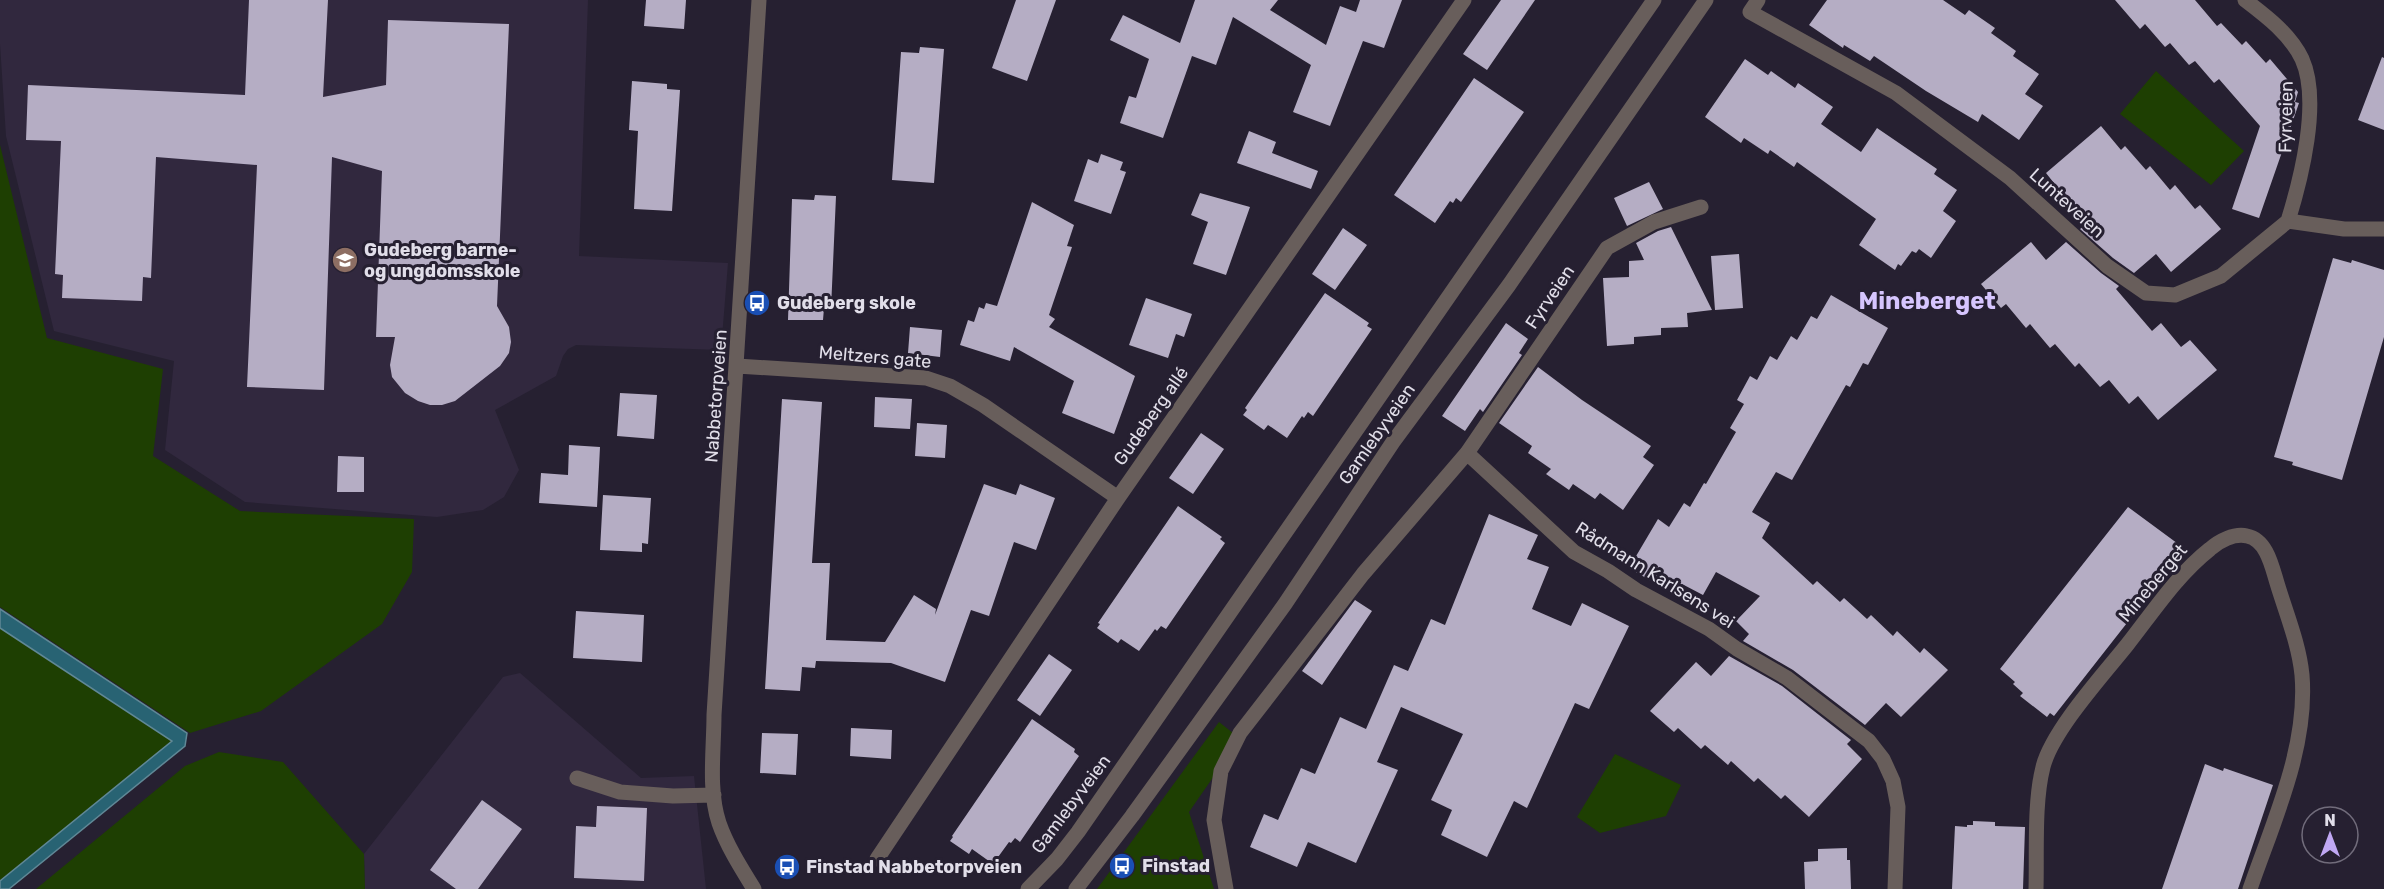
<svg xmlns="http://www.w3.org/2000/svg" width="2384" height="889" font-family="Rubik,sans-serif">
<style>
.built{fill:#31283e}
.green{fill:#1e3f02}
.water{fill:#286373;stroke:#608896;stroke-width:1.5}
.building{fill:#b5adc4}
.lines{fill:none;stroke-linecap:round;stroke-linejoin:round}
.minor{stroke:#685e5b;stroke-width:15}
.labels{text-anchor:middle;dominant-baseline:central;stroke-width:6;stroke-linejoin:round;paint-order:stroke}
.street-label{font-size:18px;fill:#e1dee9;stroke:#262031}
.poi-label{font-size:18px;font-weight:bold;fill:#e1dee9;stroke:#262031;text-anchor:start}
.district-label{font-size:24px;font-weight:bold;fill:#d6c5fe;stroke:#262031}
</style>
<rect width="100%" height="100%" fill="#262031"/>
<path class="built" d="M0 0H588L579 256 728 263 721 350 576 345 568 349 563 356 556 376 495 410 519 470 504 497 483 510 437 517 245 502 165 450 174 361 54 331 6 136 0 44Z
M520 673 641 778 694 776 706 889H365L364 854 503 677Z"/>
<path class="green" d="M2156 71 2244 151 2211 185 2120 114Z
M0 145 47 338 163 369 153 456 240 511 414 519 412 572 382 624 261 711 190 733 0 607Z
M0 628 172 741 0 881Z
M1219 722 1233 733 1223 763 1189 812 1214 889H1097Z
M219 752 283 762 364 854 365 889H36L185 766Z
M1615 754 1681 785 1666 816 1600 833 1577 817Z"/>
<path class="water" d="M0 609 187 733 185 746 9 889H0V881L172 741 0 628Z"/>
<path class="building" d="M249 0H328L323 97 386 85 388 20 509 24 497 306 509 327 511 342 509 353 500 366 455 401 442 405H430L418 401 405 393 392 377 390 365 395 337H376L382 171 332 157 324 390 247 387 257 165 156 157 151 278 143 277 142 301 62 298 63 275 55 274 61 141 26 140 28 85 245 95Z
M646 0H686L684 29 644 26Z
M1016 0H1056L1027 81 992 68Z
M1195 0H1278L1270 10 1326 45 1340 6 1356 12 1360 0H1402L1384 48 1363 41 1330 126 1293 112 1311 65 1233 17 1216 65 1192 56 1163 138 1120 123 1129 96 1136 98 1149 59 1110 40 1123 15 1180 43Z
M1501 0H1535L1487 70 1463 54Z
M1827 0H1943L1965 15 1969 10 1995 28 1991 33 2016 51 2013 56 2039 74 2025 94 2043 106 2019 140 1982 114 1978 122 1926 91 1874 56 1870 61 1844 45 1843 48 1809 25Z
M2115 0H2195L2217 26 2221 23 2242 45 2246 41 2266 63 2270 59 2298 92 2295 102 2299 103 2259 218 2232 209 2260 126 2219 79 2214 83 2195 61 2189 65 2170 43 2165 47 2145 24 2140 29Z
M920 47 944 49 934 183 892 180 901 52 919 53Z
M2382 57 2384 58V130L2358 120Z
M1745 59 1768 75 1771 71 1795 88 1798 83 1833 107 1821 124 1861 152 1877 128 1937 169 1934 174 1957 190 1943 211 1956 221 1931 258 1919 249 1916 253 1912 251 1901 266 1898 264 1895 270 1859 245 1876 219 1797 162 1794 167 1770 150 1768 154 1744 138 1741 143 1705 117Z
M1474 78 1524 112 1461 202 1456 198 1453 203 1450 201 1435 223 1394 195Z
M632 81 667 84V89L680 90 672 211 634 209 638 131 629 130Z
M2101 126 2121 150 2125 146 2146 170 2150 166 2170 190 2175 185 2195 209 2200 205 2221 229 2171 272 2156 254 2134 273 2113 258 2080 229 2083 227 2061 200 2065 197 2046 173Z
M1249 131 1276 142 1272 153 1318 171 1311 189 1237 163Z
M1101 154 1123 162 1120 170 1126 172 1111 214 1074 201 1088 159 1098 163Z
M1649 182 1663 209 1627 226 1614 198Z
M1200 193 1250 207 1226 275 1193 264 1208 222 1191 215Z
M815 195 836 196 831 309 824 308 823 320H788L792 199 814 200Z
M1032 202 1074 225 1067 246 1072 247 1049 315 1055 319 1049 327 1135 376 1114 434 1062 413 1074 381 1014 347 1010 361 960 345 968 320 974 322 979 307 984 309 986 303 997 306Z
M1671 227 1712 310 1687 313 1688 327 1661 328V335L1634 337V344L1607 346 1603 278 1629 277V261L1644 260 1636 243 1658 231Z
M1343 228 1367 245 1335 290 1312 274Z
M2031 242 2046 260 2066 242 2101 273 2119 286 2116 289 2152 331 2161 323 2181 347 2190 340 2217 370 2158 420 2138 396 2129 404 2109 380 2100 387 2079 363 2075 367 2055 344 2050 348 2030 324 2026 328 2006 304 2001 308 1981 284Z
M1739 254 1743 308 1715 310 1711 256Z
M2333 258 2351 263 2352 260 2384 270V337L2342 480 2292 465 2293 462 2274 457Z
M1325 293 1369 323 1367 326 1372 329 1313 416 1308 412 1304 418 1302 416 1287 438 1268 425 1264 430 1243 415 1247 410 1245 408Z
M1831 295 1888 328 1868 365 1863 363 1850 387 1846 385 1792 480 1776 472 1752 512 1770 523 1762 538 1813 585 1817 581 1840 602 1844 598 1867 619 1871 615 1893 636 1897 631 1920 653 1924 648 1948 670 1901 717 1886 703 1865 725 1793 670 1743 641 1749 634 1736 621 1760 596 1716 572 1703 595 1682 584 1675 595 1629 568 1658 519 1669 527 1684 503 1690 507 1704 483 1706 484 1736 432 1730 428 1744 404 1737 400 1750 376 1757 380 1770 356 1777 360 1791 336 1797 340 1811 316 1817 319Z
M1146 298 1192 314 1184 337 1176 334 1168 358 1129 345Z
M1506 323 1528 339 1519 353 1522 355 1483 412 1480 409 1465 431 1442 416Z
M910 327 942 330 940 357 908 353Z
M1538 367 1582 400 1651 446 1643 457 1654 465 1623 510 1600 493 1595 499 1573 484 1569 490 1546 474 1551 469 1528 453 1532 446 1499 423Z
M620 393 657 395 654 439 617 436Z
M875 397 912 399 910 429 874 427Z
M782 399 822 402 812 563H830L826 640 885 642 914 595 936 609 935 615 984 484 1016 495 1020 484 1055 498 1036 550 1014 542 989 616 971 610 945 682 891 663 816 661 815 668 802 667 800 691 765 689Z
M917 423 947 425 945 458 915 456Z
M1201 433 1224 449 1193 494 1169 478Z
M569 445 600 447 597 507 539 503 541 473 568 475Z
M338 456 364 457V492H337Z
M603 495 651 498 648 544 642 543V552L600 550Z
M1178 506 1222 537 1220 539 1225 543 1166 629 1161 626 1157 631 1155 629 1139 651 1121 639 1118 643 1097 628 1100 624 1098 623Z
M2128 507 2185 549 2054 716 2050 713 2047 717 2020 696 2023 693 2013 684 2015 682 2000 669Z
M1489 514 1538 535 1527 559 1549 567 1532 609 1571 626 1582 603 1629 626 1589 709 1575 703 1527 808 1514 801 1487 857 1441 835 1452 810 1431 800 1463 734 1401 707 1377 762 1398 770 1356 863 1308 842 1297 867 1250 847 1264 814 1278 820 1301 768 1315 774 1340 717 1366 729 1394 665 1408 671 1431 619 1445 625Z
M1355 600 1372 611 1322 685 1302 671Z
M576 611 644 615 642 662 573 658Z
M1049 654 1072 670 1040 716 1017 700Z
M1729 656 1782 686 1851 740 1847 744 1862 759 1809 817 1785 795 1781 799 1758 778 1754 782 1731 761 1728 765 1705 745 1701 749 1678 728 1674 732 1650 711 1696 662 1711 676Z
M1032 719 1075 749 1074 752 1079 756 1020 842 1015 838 1011 843 1009 842 993 864 972 849 969 854 950 841 953 837 952 836Z
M851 728 892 730 891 759 850 756Z
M762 733 798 734 796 775 760 773Z
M2205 764 2223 771 2224 768 2273 785 2238 889H2162Z
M482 800 522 829 478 889H456L430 870Z
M597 806 647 808 644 881 574 878 576 826 596 827Z
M1973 821 1995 822V826L2025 827 2023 889H1952L1955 826 1967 827V825H1973Z
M1847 848V860H1850L1851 889H1805L1804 862 1818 861V849Z"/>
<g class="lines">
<path class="minor" d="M1758 0 1750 12 1896 93 2010 178 2107 266 2146 293 2175 295 2221 276 2288 221 2344 229H2384
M2245 0C2266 16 2290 34 2302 59 2321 101 2301 179 2288 221
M737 366 926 378 950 386 983 405 1118 498
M1467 453 1574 552 1608 571 1636 590 1709 629 1737 649 1787 678 1869 741 1883 759 1893 781 1898 807 1895 889
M577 778 620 792 673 796 714 795
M877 859 1118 498 1464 0
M754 889C741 868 727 846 719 823 708 790 714 749 714 715L759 0
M1028 889 1057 859 1078 832 1654 0
M1076 889 1132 816 1285 604 1393 442 1509 285 1706 0
M1226 889 1214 820 1221 771 1240 733 1363 574 1467 453 1607 248 1654 222 1701 207
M2036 889C2037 852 2034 802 2043 767 2052 731 2103 675 2127 645 2153 612 2177 575 2210 549 2219 541 2234 533 2247 536 2267 540 2272 567 2277 583 2286 613 2299 644 2302 675 2308 748 2273 822 2250 889"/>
</g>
<defs>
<g id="school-disc" transform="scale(1.35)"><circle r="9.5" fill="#8d6e63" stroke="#262031"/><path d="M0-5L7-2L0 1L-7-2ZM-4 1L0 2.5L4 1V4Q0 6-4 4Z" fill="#fff"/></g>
<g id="bus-disc" transform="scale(1.35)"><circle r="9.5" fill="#1a4fb4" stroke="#262031"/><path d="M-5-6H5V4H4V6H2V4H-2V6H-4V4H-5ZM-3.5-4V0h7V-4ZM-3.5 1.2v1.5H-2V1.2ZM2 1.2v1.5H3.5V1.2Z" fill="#fff"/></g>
</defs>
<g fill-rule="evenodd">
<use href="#school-disc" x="345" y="260"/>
<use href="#bus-disc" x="757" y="303"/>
<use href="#bus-disc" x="1122" y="866"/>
<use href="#bus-disc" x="787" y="867"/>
</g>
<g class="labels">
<g class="street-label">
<text transform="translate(2286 117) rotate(-89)">Fyrveien</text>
<text transform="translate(2067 203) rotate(42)">Lunteveien</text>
<text transform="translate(1550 297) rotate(-56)">Fyrveien</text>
<text transform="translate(875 357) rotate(5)">Meltzers gate</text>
<text transform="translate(716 396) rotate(-86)">Nabbetorpveien</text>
<text transform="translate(1151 416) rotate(-55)">Gudeberg allé</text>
<text transform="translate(1377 434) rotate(-55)">Gamlebyveien</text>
<text transform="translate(1655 575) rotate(32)">Rådmann Karlsens vei</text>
<text transform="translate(2153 583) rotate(-50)">Mineberget</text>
<text transform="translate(1071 804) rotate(-53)">Gamlebyveien</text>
</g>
<g class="poi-label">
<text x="364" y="250">Gudeberg barne-<tspan x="364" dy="21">og ungdomsskole</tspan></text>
<text x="777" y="303">Gudeberg skole</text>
<text x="1142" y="866">Finstad</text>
<text x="806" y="867">Finstad Nabbetorpveien</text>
</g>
<g class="district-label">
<text x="1927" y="301">Mineberget</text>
</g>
</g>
<g transform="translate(2330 835)"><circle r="28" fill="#262031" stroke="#716c7b" stroke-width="1.5"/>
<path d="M0-4.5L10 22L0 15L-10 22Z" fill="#c0a8f3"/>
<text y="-9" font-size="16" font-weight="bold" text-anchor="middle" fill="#e1dee9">N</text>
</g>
</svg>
